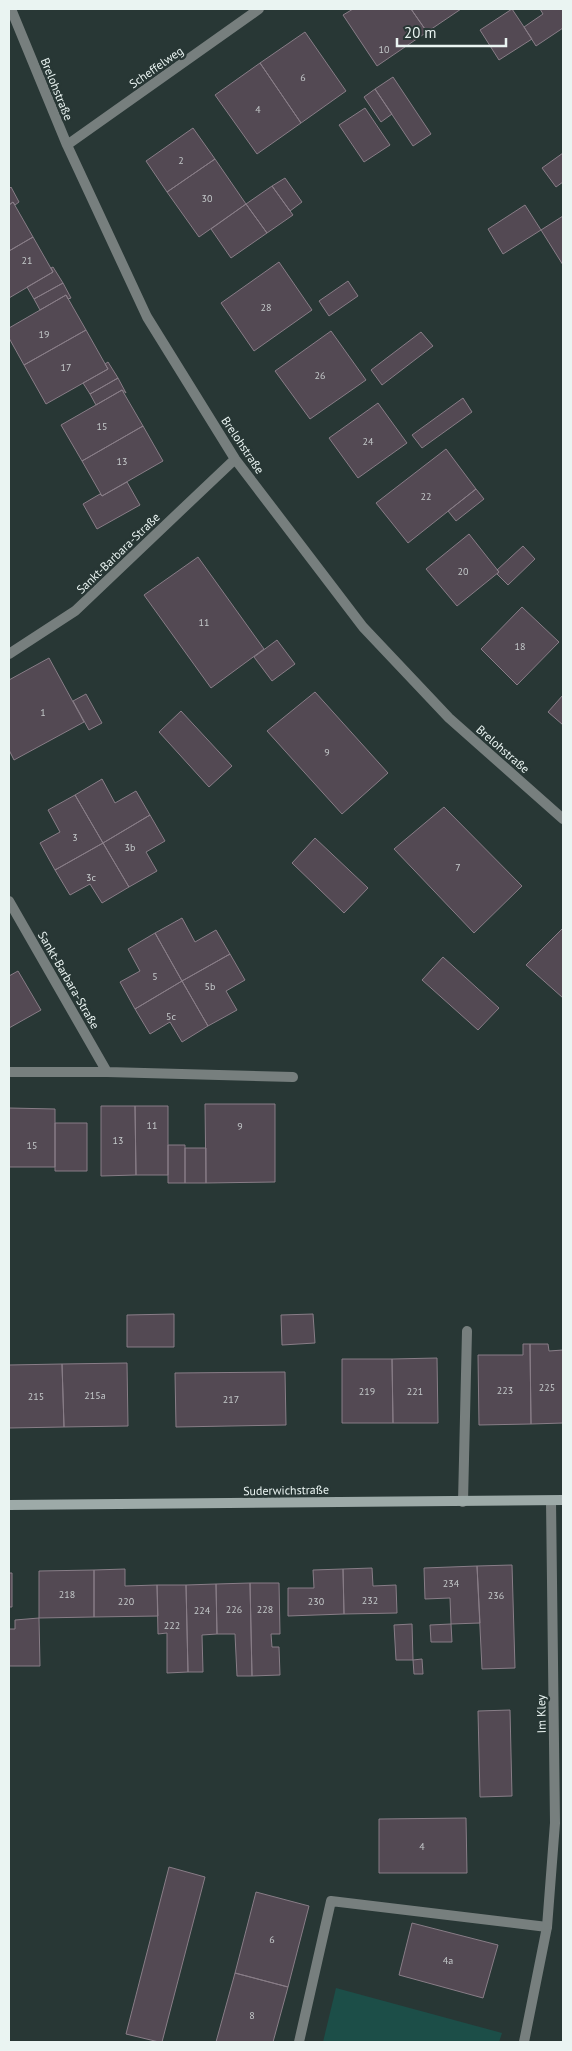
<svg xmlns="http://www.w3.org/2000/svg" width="572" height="2051" font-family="'PT Sans',sans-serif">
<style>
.green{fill:#1c4e48}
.building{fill:#534953;stroke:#887d87}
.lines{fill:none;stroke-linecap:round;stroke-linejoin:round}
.service{stroke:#777f7e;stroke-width:10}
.minor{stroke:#777f7e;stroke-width:10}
.secondary{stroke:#9daaa8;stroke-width:10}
.labels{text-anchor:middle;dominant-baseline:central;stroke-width:5;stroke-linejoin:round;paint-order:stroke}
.number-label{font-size:10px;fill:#c4c9ca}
.street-label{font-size:12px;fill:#eaf4f2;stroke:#283735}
</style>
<rect width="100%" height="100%" fill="#283735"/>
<path class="green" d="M336 1988 502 2033 499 2042H323Z"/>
<path class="building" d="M353 9H411L427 32 377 66 343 15Z
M411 9H461L427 32Z
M512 9 532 39 499 60 480 30Z
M540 9H563V28L536 46 524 27 543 14Z
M305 32 346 91 301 123 260 63Z
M260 63 301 123 257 154 215 95Z
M393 77 431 134 413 146 375 89Z
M375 89 392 114 381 122 364 97Z
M365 108 390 145 364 162 339 125Z
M193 128 215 159 167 192 146 161Z
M563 153V182L556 187 542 168Z
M215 159 246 204 199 237 167 192Z
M285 178 302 202 290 211 272 186Z
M272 186 293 215 267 233 246 204Z
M11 187 19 202 15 205 13 202 9 205V189Z
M13 202 33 237 9 251V205Z
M246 204 267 233 231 258 211 229Z
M525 205 541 230 503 254 488 229Z
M563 216V265L541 230Z
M33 237 53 272 9 298V251Z
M279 262 312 310 254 351 221 303Z
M53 267 63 283 34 299 27 287 53 272 51 268Z
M348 281 358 296 329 316 319 301Z
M63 283 71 298 68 299 66 295 40 310 34 299Z
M66 295 86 330 24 365 9 338V328Z
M86 330 108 369 46 404 24 365Z
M331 331 366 380 310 419 275 371Z
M421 332 433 346 382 385 371 370Z
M108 362 118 378 90 394 83 383 108 369 105 364Z
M118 378 126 393 122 390 96 405 90 394Z
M122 390 143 426 82 461 61 425Z
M463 398 472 412 422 448 412 435Z
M378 403 407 443 358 478 329 438Z
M143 426 163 461 102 496 82 461Z
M446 449 476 489 408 543 376 503Z
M127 482 140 505 97 529 83 504 100 494 102 496Z
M476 489 484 499 456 521 448 511Z
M469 534 499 572 457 606 426 569Z
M523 546 535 559 508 585 497 574 499 572 497 570Z
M198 557 264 649 211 688 144 595Z
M522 607 559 642 517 685 481 649Z
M277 640 295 664 272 681 254 657Z
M49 658 84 722 14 760 9 750V680Z
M315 692 388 773 342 814 267 731Z
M86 694 102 723 89 730 73 701Z
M563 695V725L548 712Z
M181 711 232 766 209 787 159 732Z
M102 779 115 803 136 791 150 815 103 843 75 795Z
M75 795 103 843 55 870 40 843 60 832 48 810Z
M444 807 522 886 474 933 394 849Z
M150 815 165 841 146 852 157 871 129 887 103 843Z
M315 838 368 888 344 913 292 863Z
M103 843 129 887 102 903 90 884 70 895 55 870Z
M182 918 195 942 216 930 230 954 182 981 155 933Z
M563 928V998L526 965Z
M155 933 182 981 135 1009 120 982 140 971 128 949Z
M230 954 245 980 226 991 237 1010 208 1026 182 981Z
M443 957 499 1008 478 1030 422 980Z
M18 971 41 1010 9 1028V976Z
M182 981 208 1026 182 1042 170 1022 150 1034 135 1009Z
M205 1104H275V1182L206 1183Z
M101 1106H135L136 1175 101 1176Z
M135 1106H168V1175H136Z
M9 1108 55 1109V1167H9Z
M55 1123H87V1171H55Z
M168 1145H185V1183H168Z
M185 1148H206V1183H185Z
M174 1314V1347H127V1315Z
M313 1314 315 1343 282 1345 281 1315Z
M523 1344H530L531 1424 479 1425 478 1355H523Z
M530 1344H548L549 1351 563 1350V1423L531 1424Z
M437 1358 438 1423H393L392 1359Z
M342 1359H392L393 1423H342Z
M127 1363 128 1426 64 1427 62 1364Z
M62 1364 64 1427 9 1428V1365Z
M285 1372 286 1425 176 1427 175 1373Z
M512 1565 515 1668 482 1669 477 1566Z
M477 1566 480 1623 451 1624 450 1598 425 1599 424 1568Z
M372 1568 373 1586 396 1585 397 1613 344 1614 343 1569Z
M125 1569V1586L157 1585 158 1616 94 1617V1570Z
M343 1569 344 1614 288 1616V1588H314L313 1570Z
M94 1570V1617L39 1618V1571Z
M9 1573H12V1607H9Z
M250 1583 252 1676H237L235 1634H217L216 1584Z
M250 1583H279L280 1634H271L272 1647H279L280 1675 252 1676Z
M216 1584 217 1634 202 1635 203 1672H188L186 1585Z
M157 1585H186L188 1672 167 1673V1633L158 1634Z
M39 1618 40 1666H9V1629H15V1620Z
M412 1624 413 1660H396L394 1625Z
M451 1624 452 1642H431L430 1625Z
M422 1659 423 1674H414L413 1660Z
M510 1710 512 1796 480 1797 478 1711Z
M466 1818 467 1873H379V1819Z
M169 1867 205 1877 162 2042H159L126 2034Z
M256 1892 309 1906 288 1987 235 1973Z
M412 1923 498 1945 483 1998 399 1975Z
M235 1973 288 1987 273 2042H216Z"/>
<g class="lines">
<path class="service" d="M463 1502 467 1331
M299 2042 331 1901 547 1927"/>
<path class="minor" d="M11 9 67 145 147 317 235 459 363 627 449 718 563 819
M67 145 259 9
M9 654 75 611 235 459
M9 901 107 1072H9
M107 1072 293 1077
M524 2042 547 1927 555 1823 551 1501"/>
<path class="secondary" d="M9 1505 563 1500"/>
</g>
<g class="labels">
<g class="number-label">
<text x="384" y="49">10</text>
<text x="303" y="77">6</text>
<text x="258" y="109">4</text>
<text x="181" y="160">2</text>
<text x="207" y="198">30</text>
<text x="27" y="260">21</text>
<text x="266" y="307">28</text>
<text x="44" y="334">19</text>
<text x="66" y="367">17</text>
<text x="320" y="375">26</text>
<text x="102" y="426">15</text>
<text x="368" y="441">24</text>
<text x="122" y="461">13</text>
<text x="426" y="496">22</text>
<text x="463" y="571">20</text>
<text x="204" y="622">11</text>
<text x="520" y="646">18</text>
<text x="43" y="712">1</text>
<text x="327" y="752">9</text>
<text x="75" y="837">3</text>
<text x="130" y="847">3b</text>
<text x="458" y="867">7</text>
<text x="91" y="877">3c</text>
<text x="155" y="976">5</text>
<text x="210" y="986">5b</text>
<text x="171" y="1016">5c</text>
<text x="152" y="1125">11</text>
<text x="240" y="1126">9</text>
<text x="118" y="1140">13</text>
<text x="32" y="1145">15</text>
<text x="547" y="1387">225</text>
<text x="505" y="1390">223</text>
<text x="367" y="1391">219</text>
<text x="415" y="1391">221</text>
<text x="95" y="1395">215a</text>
<text x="36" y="1396">215</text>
<text x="231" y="1399">217</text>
<text x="451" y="1583">234</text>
<text x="67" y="1594">218</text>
<text x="496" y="1595">236</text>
<text x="370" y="1600">232</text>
<text x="126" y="1601">220</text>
<text x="316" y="1601">230</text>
<text x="234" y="1609">226</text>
<text x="265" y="1609">228</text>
<text x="202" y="1610">224</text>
<text x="172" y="1625">222</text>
<text x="422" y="1846">4</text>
<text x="272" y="1939">6</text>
<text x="448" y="1960">4a</text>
<text x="252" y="2015">8</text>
</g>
<g class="street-label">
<text transform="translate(156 67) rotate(-35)">Scheffelweg</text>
<text transform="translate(57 89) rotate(68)">Brelohstraße</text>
<text transform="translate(243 445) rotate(56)">Brelohstraße</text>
<text transform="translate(118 553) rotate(-44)">Sankt-Barbara-Straße</text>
<text transform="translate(503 749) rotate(41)">Brelohstraße</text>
<text transform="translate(69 980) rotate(60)">Sankt-Barbara-Straße</text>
<text transform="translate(286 1490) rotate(-1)">Suderwichstraße</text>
<text transform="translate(541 1714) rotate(-91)">Im Kley</text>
</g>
</g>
<rect width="572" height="2051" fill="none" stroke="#eaf4f2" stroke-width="20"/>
<path d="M397 38v8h109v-8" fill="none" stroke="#eaf4f2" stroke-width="2.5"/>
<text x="404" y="38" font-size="15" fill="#eaf4f2" stroke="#283735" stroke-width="4" paint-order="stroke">20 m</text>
</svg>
